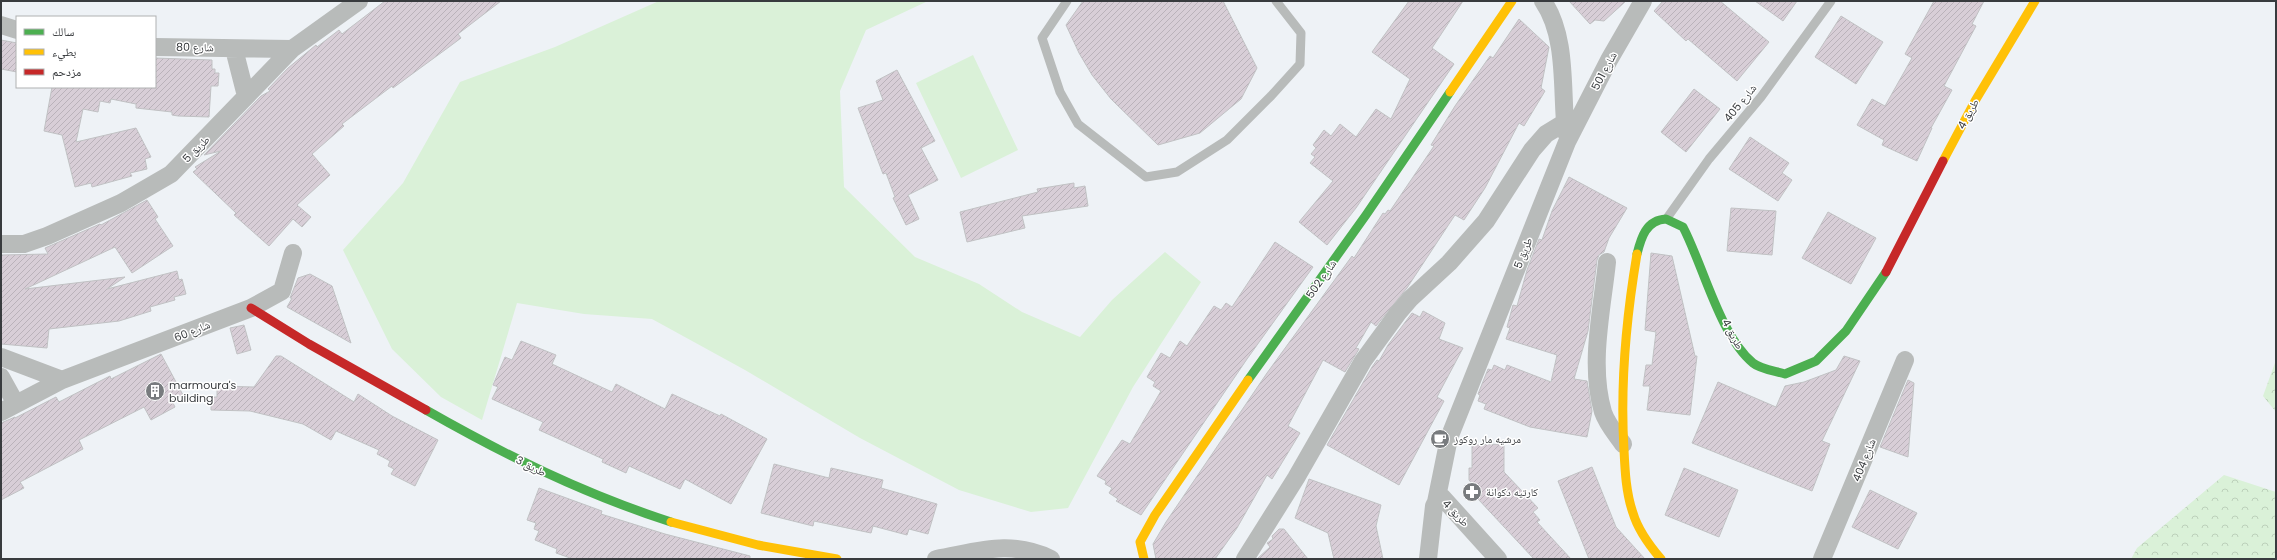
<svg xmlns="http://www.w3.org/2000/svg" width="2277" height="560" font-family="Poppins,'Noto Naskh Arabic',sans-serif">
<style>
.green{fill:#daf1d8}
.forest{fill:url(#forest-crowns)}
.building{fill:url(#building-hatch);stroke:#c1c2c4}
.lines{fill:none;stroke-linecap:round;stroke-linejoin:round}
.lane{stroke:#b8bbba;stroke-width:9}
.street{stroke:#b8bbba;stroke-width:18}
.fast{stroke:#4caf50;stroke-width:9}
.slow{stroke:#ffc107;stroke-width:9}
.jam{stroke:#c62828;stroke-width:9}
.labels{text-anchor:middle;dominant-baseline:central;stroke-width:3;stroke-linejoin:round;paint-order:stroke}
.street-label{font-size:11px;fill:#383b3e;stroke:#fff}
.poi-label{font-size:11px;fill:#383b3e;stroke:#fff;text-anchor:start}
</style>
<defs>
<pattern id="forest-crowns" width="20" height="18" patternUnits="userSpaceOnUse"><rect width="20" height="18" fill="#daf1d8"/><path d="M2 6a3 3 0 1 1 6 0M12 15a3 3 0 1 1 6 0" fill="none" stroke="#bcd0ba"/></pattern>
<pattern id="building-hatch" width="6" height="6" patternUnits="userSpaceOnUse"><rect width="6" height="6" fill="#d8ced7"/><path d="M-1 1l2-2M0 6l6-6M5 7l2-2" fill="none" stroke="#bab2ba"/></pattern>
</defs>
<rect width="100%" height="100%" fill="#eef2f6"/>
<path class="green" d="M659 1H928L866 30 840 91 844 187 915 257 979 284 1022 312 1080 337 1112 300 1165 252 1201 282 1133 387 1068 508 1031 512 959 490 860 438 745 370 652 319 584 314 517 303 482 420 441 397 392 349 343 250 403 183 460 82 555 47Z
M973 55 1018 150 961 178 916 83Z"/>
<path class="forest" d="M2276 360V412L2263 396Z
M2224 475 2276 492V559H2131L2137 548Z"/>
<path class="building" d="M385 1H501L458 34 461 38 449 47 393 88 392 86 342 124 344 126 312 154 330 175 297 205 311 217 302 227 293 219 269 246 234 215 236 213 193 172 197 169 195 167 221 151 204 155 261 96 270 91 268 89 288 68 316 45 317 47 339 30 342 34Z
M1083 1H1223L1257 68 1241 99 1200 133 1158 145 1111 99 1092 75 1079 53 1066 25Z
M1409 1H1463L1432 48 1454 64 1356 208 1327 245 1299 222 1333 181 1310 163 1315 157 1311 154 1316 148 1313 145 1324 130 1331 136 1340 124 1356 137 1376 109 1391 119 1410 79 1372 52Z
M1569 1H1626L1604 21 1595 20 1590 24Z
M1663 1H1720L1769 42 1737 81 1688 39 1686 41 1654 11Z
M1755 1H1797L1783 21Z
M1934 1H1984L1972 24 1976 26 1944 86 1952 90 1931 128H1932L1917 161 1882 145 1884 140 1857 125 1872 99 1885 106 1912 58 1905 54Z
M1841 16 1883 42 1856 84 1815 57Z
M1519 19 1549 47 1541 88 1545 91 1524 126 1519 123 1485 188 1464 220 1455 215 1407 288 1376 326 1371 322 1356 348 1359 349 1345 372 1323 360 1288 426 1300 433 1272 479 1267 475 1237 528 1215 559H1156L1153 544 1166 522 1267 373 1352 256 1354 258 1383 213 1385 214 1388 210 1390 211 1434 146 1431 145 1455 106 1490 56 1493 58Z
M1 40 17 43V72L1 69Z
M155 58 212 60V69H215V73H219L218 86H211L209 117 178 116 172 115V112L136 108V104L111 99 110 103 100 101 98 112 83 109 76 142 136 128 151 157 145 159 147 169 130 173 132 176 92 187 91 183 75 187 62 135 44 131 52 87H155Z
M897 70 935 141 921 148 938 180 908 195 919 219 906 225 893 198 895 197 886 173 883 174 858 108 883 100 876 81Z
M1694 89 1720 109 1686 152 1661 132Z
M1750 137 1789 163 1782 173 1792 180 1778 201 1729 169Z
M1569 177 1627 208 1609 238 1604 252 1599 255 1597 260 1588 331 1574 379 1587 381 1592 411 1587 437 1530 427 1484 409 1486 404 1478 401 1480 395 1478 394 1488 369 1492 370 1494 365 1505 370 1507 365 1551 382 1557 355 1506 339 1510 328 1507 327 1513 305 1517 306 1527 270 1539 239 1542 240 1552 211Z
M1074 183V188L1085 186 1088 206 1022 216 1025 228 967 242 960 212 1038 192 1037 189Z
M147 200 158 217 155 219 173 246 132 273 115 247 25 289 125 277 107 289 177 271 179 280 182 279 186 294 174 297 175 300 150 307 151 311 119 321 49 329 47 348 1 344V255L48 254 45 248 100 224 101 225Z
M1731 208 1776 211 1772 255 1727 251Z
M1828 212 1876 238 1851 284 1802 258Z
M1275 242 1313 267 1247 359 1141 515 1116 501 1118 499 1109 493 1112 488 1105 484 1106 481 1097 476 1122 440 1130 444 1161 391 1153 386 1155 382 1147 377 1161 353 1170 358 1180 341 1187 346 1214 306 1221 310 1226 303 1232 307Z
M1651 253 1672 256 1695 356H1697L1690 415 1647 410 1650 386H1643L1646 365H1652L1656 332 1645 330Z
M310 274 332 286 351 343 287 307 292 298H290L298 278Z
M1423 311 1445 323 1439 339 1463 348 1437 397 1444 401 1399 485 1327 445 1372 367 1377 360 1379 361 1388 345 1412 313 1420 317Z
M244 325 251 350 237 354 230 328Z
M521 341 556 355 552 364 612 392 616 384 665 409 672 394 720 416 721 414 767 439 731 504 685 479 680 489 629 466 626 473 602 462 603 459 539 430 543 422 492 399 498 387 493 385 505 357 512 360Z
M161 354 183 395 172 401 175 407 151 420 144 407 79 440 83 449 20 482 24 488 1 500V423L15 417V418L56 397 59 402 110 376 111 379Z
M276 356H281L354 402 358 394 392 416 438 440 415 486 391 474 394 469 388 466 390 461 377 454 379 450 336 431 331 440 303 424 250 411 211 410V397H217V386L254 387Z
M1844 356 1860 361 1822 441 1830 444 1812 491 1692 443 1718 382 1776 407 1785 386 1804 382 1836 370Z
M1908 380 1914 383 1908 457 1880 447Z
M1504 444V472L1538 508 1533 512 1540 520 1537 522 1571 559H1534L1478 499 1482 495 1469 480V468H1472V445Z
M774 464 829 478 831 468 883 480 881 488 937 504 928 534 909 529 907 535 873 526 871 533 814 521 813 526 761 513Z
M1592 467 1616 527 1645 559H1589L1558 481Z
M1684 468 1738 490 1719 537 1665 515Z
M1309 479 1381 505 1376 526 1383 559H1334L1328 533 1295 518Z
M539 488 602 511 601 514 665 534 750 556V559H573L556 553 557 549 535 540 539 531 534 529 536 523 527 520Z
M1870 490 1917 513 1898 549 1852 527Z
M1279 529H1284L1308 559H1257L1270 547 1267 543 1273 539 1272 536Z"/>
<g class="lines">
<path class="lane" d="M1067 1 1042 38 1060 92 1078 124 1146 177 1177 172 1227 140 1271 96 1300 64 1301 33 1276 1
M1667 218 1709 159 1761 97 1831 1"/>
<path class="street" d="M1543 1C1568 38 1561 91 1566 133
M1 25 17 30
M155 47 292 49
M234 49 246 96
M1 244H24L47 236 121 203 171 174 292 49 359 1
M1607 262C1602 310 1589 365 1603 412 1607 424 1616 434 1623 444
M1 357 62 380
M1 377 16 404
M1 412 62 380 251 308 282 291 293 253
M1436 502 1449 438 1567 142 1609 60 1643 1
M936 559C977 552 1010 539 1051 559
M1245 559 1296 478 1363 361 1398 313 1410 299 1449 263 1486 221 1532 150 1546 134 1564 123
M1428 559 1434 506 1438 498 1442 497 1498 559
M1822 559 1905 360"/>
<path class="fast" d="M1637 254C1641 238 1646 220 1666 219L1683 227C1703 265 1720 336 1753 363 1760 369 1775 371 1785 374L1816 361 1846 331 1886 272
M1248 380 1366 215 1450 92
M426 410C505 455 584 494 671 522"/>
<path class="slow" d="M1450 92 1512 1
M1943 161 1975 101 2035 1
M1637 254C1626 319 1620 384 1624 450 1625 471 1626 493 1633 513 1638 530 1649 545 1661 559
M671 522 758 545 837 559
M1144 559 1140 542 1155 515 1248 380"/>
<path class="jam" d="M1886 272 1943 161
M251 308 309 344 426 410"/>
</g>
<defs>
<g id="building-disc" transform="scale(1)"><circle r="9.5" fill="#787b7e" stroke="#fff"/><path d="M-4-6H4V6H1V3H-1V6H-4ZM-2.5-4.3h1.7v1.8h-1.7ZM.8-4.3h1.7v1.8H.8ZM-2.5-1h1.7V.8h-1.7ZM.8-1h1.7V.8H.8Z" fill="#fff"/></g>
<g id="cafe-disc" transform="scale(1)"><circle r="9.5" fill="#787b7e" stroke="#fff"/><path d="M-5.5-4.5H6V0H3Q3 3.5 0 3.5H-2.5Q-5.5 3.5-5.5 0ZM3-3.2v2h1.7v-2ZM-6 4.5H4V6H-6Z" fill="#fff"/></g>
<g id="pharmacy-disc" transform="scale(1)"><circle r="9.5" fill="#787b7e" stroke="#fff"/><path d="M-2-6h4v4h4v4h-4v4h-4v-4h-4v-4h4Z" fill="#fff"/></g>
</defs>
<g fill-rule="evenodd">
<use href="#building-disc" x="155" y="391"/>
<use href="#cafe-disc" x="1440" y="439"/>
<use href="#pharmacy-disc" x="1472" y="492"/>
</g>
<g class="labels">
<g class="street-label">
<text transform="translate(195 47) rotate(1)">شارع 80</text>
<text transform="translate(1604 71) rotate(-62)">شارع 501</text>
<text transform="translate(1740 103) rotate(-51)">شارع 405</text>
<text transform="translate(1968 114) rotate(-61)">طريق 4</text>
<text transform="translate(196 149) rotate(-45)">طريق 5</text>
<text transform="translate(1523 253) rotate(-68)">طريق 5</text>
<text transform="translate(1321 279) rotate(-55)">شارع 502</text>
<text transform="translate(192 331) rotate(-22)">شارع 60</text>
<text transform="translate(1733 334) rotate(62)">طريق 4</text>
<text transform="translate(1864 460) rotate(-68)">شارع 404</text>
<text transform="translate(531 466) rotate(26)">طريق 3</text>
<text transform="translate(1456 513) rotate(46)">طريق 4</text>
</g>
<g class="poi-label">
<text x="169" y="385">marmoura's<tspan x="169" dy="13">building</tspan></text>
<text x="1454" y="439">مرشيه مار روكوز</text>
<text x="1486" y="492">كارتيه دكوانة</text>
</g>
</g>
<rect width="2277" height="560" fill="none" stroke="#383b3e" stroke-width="4"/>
<rect x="16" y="16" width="140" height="72" fill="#ffffff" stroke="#afb1b2"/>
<rect x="24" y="29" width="20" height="6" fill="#4caf50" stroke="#afb1b2"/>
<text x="52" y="36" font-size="12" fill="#383b3e">سالك</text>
<rect x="24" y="49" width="20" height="6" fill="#ffc107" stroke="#afb1b2"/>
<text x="52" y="56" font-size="12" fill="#383b3e">بطيء</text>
<rect x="24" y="69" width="20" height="6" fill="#c62828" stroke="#afb1b2"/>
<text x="52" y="76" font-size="12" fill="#383b3e">مزدحم</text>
</svg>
